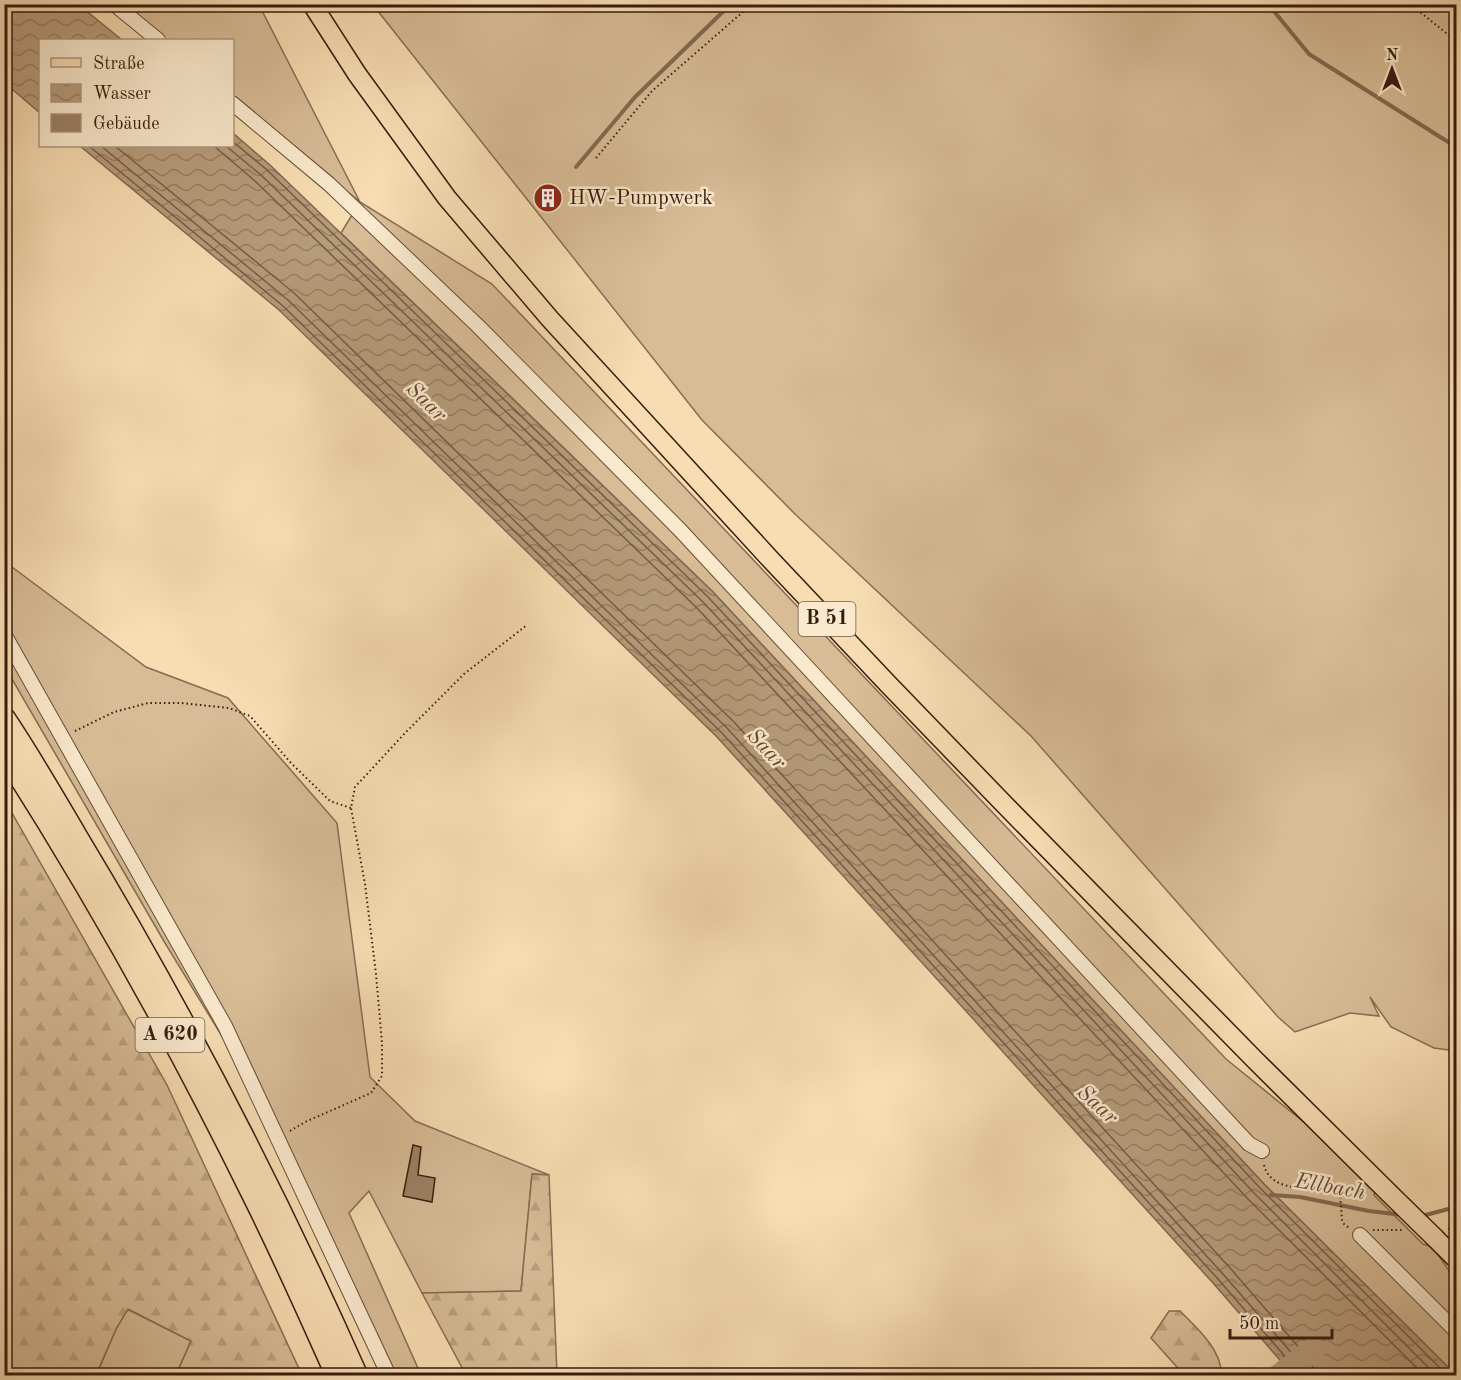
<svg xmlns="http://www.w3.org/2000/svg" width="1461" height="1380" font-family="'Old Standard TT',serif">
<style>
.grass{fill:#d7bc96;stroke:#886c52;stroke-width:1.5}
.forest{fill:url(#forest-firs);stroke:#886c52;stroke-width:1.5}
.water{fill:url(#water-waves);stroke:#84684f;stroke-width:1.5}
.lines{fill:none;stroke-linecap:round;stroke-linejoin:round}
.shore{stroke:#775b44;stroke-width:1.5}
.stream{stroke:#84684f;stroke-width:4}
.river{stroke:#b69b7a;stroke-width:24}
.building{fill:#9b8063;stroke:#381b0e;stroke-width:1.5}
.minor-casing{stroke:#684c37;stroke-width:16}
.major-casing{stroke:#381b0e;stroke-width:21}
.highway-casing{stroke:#381b0e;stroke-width:24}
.path{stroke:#381b0e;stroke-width:2;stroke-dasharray:1.5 3;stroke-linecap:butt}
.minor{stroke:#fae9cd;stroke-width:14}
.major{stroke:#f7ddb2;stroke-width:18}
.highway{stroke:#f7ddb2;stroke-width:21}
.major-bridge-casing{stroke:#381b0e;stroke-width:21;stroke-linecap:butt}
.major-bridge{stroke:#f7ddb2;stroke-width:18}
.labels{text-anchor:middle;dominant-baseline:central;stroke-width:5;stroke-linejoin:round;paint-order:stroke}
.shield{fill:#fae9cd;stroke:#725947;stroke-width:1.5}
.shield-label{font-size:20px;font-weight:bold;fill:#381b0e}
.poi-label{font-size:21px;fill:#381b0e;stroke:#fae9cd;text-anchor:start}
.water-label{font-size:22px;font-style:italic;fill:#644834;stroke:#fae9cd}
</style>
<defs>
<pattern id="forest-firs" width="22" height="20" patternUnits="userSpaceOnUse" patternTransform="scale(1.5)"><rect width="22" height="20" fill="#d7bc96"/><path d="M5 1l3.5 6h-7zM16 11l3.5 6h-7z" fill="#b9a180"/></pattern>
<pattern id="water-waves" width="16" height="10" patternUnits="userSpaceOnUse" patternTransform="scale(1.5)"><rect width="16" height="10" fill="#b69b7a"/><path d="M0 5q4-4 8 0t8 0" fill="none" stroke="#957e62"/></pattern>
</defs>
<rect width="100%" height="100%" fill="#f7ddb2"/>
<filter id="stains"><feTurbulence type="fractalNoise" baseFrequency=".00333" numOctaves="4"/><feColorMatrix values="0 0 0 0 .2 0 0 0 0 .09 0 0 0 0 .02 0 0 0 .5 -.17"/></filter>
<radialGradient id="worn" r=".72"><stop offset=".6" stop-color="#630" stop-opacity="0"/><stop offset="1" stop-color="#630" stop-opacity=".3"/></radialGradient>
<path class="grass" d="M112 5H259L360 202 492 284 1226 1059 1321 1136 1376 1189 1374 1195 1423 1244 1433 1247 1456 1281V1375L1264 1184 713 592 341 233 360 202 233 100 232 40H158Z
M373 5H1456V1051L1434 1048 1391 1027 1370 997 1379 1016 1350 1013 1295 1032 1278 1017 1031 736 795 514 702 420Z
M4 561 146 667 228 698 337 823 370 1077 415 1121 549 1175 532 1174 521 1291 422 1293 369 1191 349 1213 421 1375H395L287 1143 165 943 5 667Z
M127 1309 191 1341 176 1375 96 1376 116 1329Z"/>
<path class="forest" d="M4 799 167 1085 302 1375H176L191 1341 128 1309 116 1329 96 1375H5Z
M532 1174 549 1175 557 1375H466L422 1293 521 1291Z
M1169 1311H1180C1196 1327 1223 1351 1221 1375H1184L1151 1338Z"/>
<path class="water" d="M4 5H79L122 40H40V113L5 83Z
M233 133 270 165 713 592 1264 1184 1456 1375H1293L1213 1283 717 737 279 310 80 146H232Z"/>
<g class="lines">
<path class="shore" d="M232 141 266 169 708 597 1260 1188 1448 1376
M89 146 283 306 722 733 1218 1279 1296 1369 1297 1376
M101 146 288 300 727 728 1223 1274 1302 1365 1305 1370V1376
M115 146 294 293 734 722 1230 1268 1309 1359 1313 1368 1314 1376
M214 146 255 181 697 608 1248 1199 1425 1376
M226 146 261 175 703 602 1254 1193 1437 1376"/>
<path class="stream" d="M1268 4 1309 54 1456 147
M576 167 635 97 731 4
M1271 1195 1300 1197 1369 1211 1403 1215
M1422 1216 1456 1207"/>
<path class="river" d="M1279 1376 1313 1350"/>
</g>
<path class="building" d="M548 187 558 194 547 208 538 201Z
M413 1145 421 1147 418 1175 435 1178 432 1202 403 1196Z"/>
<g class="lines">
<g class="minor-casing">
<path id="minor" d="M114 4 158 40
M232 103 329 184 478 326 681 531 1249 1144 1262 1151
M4 634 225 1026 389 1376
M1360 1235 1456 1331"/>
</g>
<g class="major-casing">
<path id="major" d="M312 4 357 74 447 198 550 319 771 560 888 684 1003 803 1255 1060 1389 1193
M1435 1238 1456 1259"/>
</g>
<g class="highway-casing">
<path id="highway" d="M4 718C29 755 52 795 75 834 180 1008 274 1189 357 1376
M4 752C96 896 180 1046 255 1199 284 1257 310 1316 337 1376"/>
</g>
<path class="path" d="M1410 4 1456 41
M596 158 652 91 752 4
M75 731 114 712 148 703H181L229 708 250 716 291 763 330 801 351 808
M290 1131 305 1122 371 1093 382 1076V1043L376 974 365 884 351 808 355 787 406 732 464 674 527 625
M1264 1165C1271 1195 1317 1186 1340 1193L1342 1220 1344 1224 1349 1228
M1448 1229 1456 1228
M1373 1230H1403"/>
<use href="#minor" class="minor"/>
<use href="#major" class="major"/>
<use href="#highway" class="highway"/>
<g class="major-bridge-casing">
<path id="major-bridge" d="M1389 1193 1435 1238"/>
</g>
<use href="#major-bridge" class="major-bridge"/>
</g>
<defs>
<g id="building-disc" transform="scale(1.5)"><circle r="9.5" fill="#8f2418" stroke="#fae9cd"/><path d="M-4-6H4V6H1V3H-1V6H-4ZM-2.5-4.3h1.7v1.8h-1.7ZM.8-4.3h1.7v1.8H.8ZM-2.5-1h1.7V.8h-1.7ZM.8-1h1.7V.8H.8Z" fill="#fff"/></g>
</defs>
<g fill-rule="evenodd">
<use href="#building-disc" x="548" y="198"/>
</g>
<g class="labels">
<g class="shield">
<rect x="798.5" y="602" width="57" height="34" rx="4.5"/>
<rect x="135.5" y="1018" width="69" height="34" rx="4.5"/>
</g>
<g class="shield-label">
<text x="827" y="619">B 51</text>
<text x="170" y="1035">A 620</text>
</g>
<g class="poi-label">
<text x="569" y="198">HW-Pumpwerk</text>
</g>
<g class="water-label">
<text transform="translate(426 402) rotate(44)">Saar</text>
<text transform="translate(766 749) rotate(47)">Saar</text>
<text transform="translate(1097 1105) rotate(42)">Saar</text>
<text transform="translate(1330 1187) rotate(10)">Ellbach</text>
</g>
</g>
<rect width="1461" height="1380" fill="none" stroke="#f7ddb2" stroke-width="24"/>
<rect x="6" y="6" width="1449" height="1368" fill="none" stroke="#381b0e" stroke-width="3"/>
<rect x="12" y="12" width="1437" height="1356" fill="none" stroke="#381b0e" stroke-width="1.5"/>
<rect x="39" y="39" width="195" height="108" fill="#fae9cd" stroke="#ac9781" stroke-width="1.5"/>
<rect x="51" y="58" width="30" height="9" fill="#f7ddb2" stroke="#ac9781" stroke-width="1.5"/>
<text x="93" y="69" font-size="18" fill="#381b0e">Straße</text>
<rect x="51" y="84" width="30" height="18" fill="url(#water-waves)" stroke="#ac9781" stroke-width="1.5"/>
<text x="93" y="99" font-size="18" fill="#381b0e">Wasser</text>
<rect x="51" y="114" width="30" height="18" fill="#9b8063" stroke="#ac9781" stroke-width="1.5"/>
<text x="93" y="129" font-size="18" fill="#381b0e">Gebäude</text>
<g transform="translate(1392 69)" stroke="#fae9cd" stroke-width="4.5" paint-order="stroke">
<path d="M0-4.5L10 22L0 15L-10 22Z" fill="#381b0e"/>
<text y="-9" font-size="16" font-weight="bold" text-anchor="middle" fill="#381b0e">N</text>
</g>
<path d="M1230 1329v9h102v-9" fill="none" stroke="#381b0e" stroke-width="3"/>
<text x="1239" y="1329" font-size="18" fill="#381b0e" stroke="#fae9cd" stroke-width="4.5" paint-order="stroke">50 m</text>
<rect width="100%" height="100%" filter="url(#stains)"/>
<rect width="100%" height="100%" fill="url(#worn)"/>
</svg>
